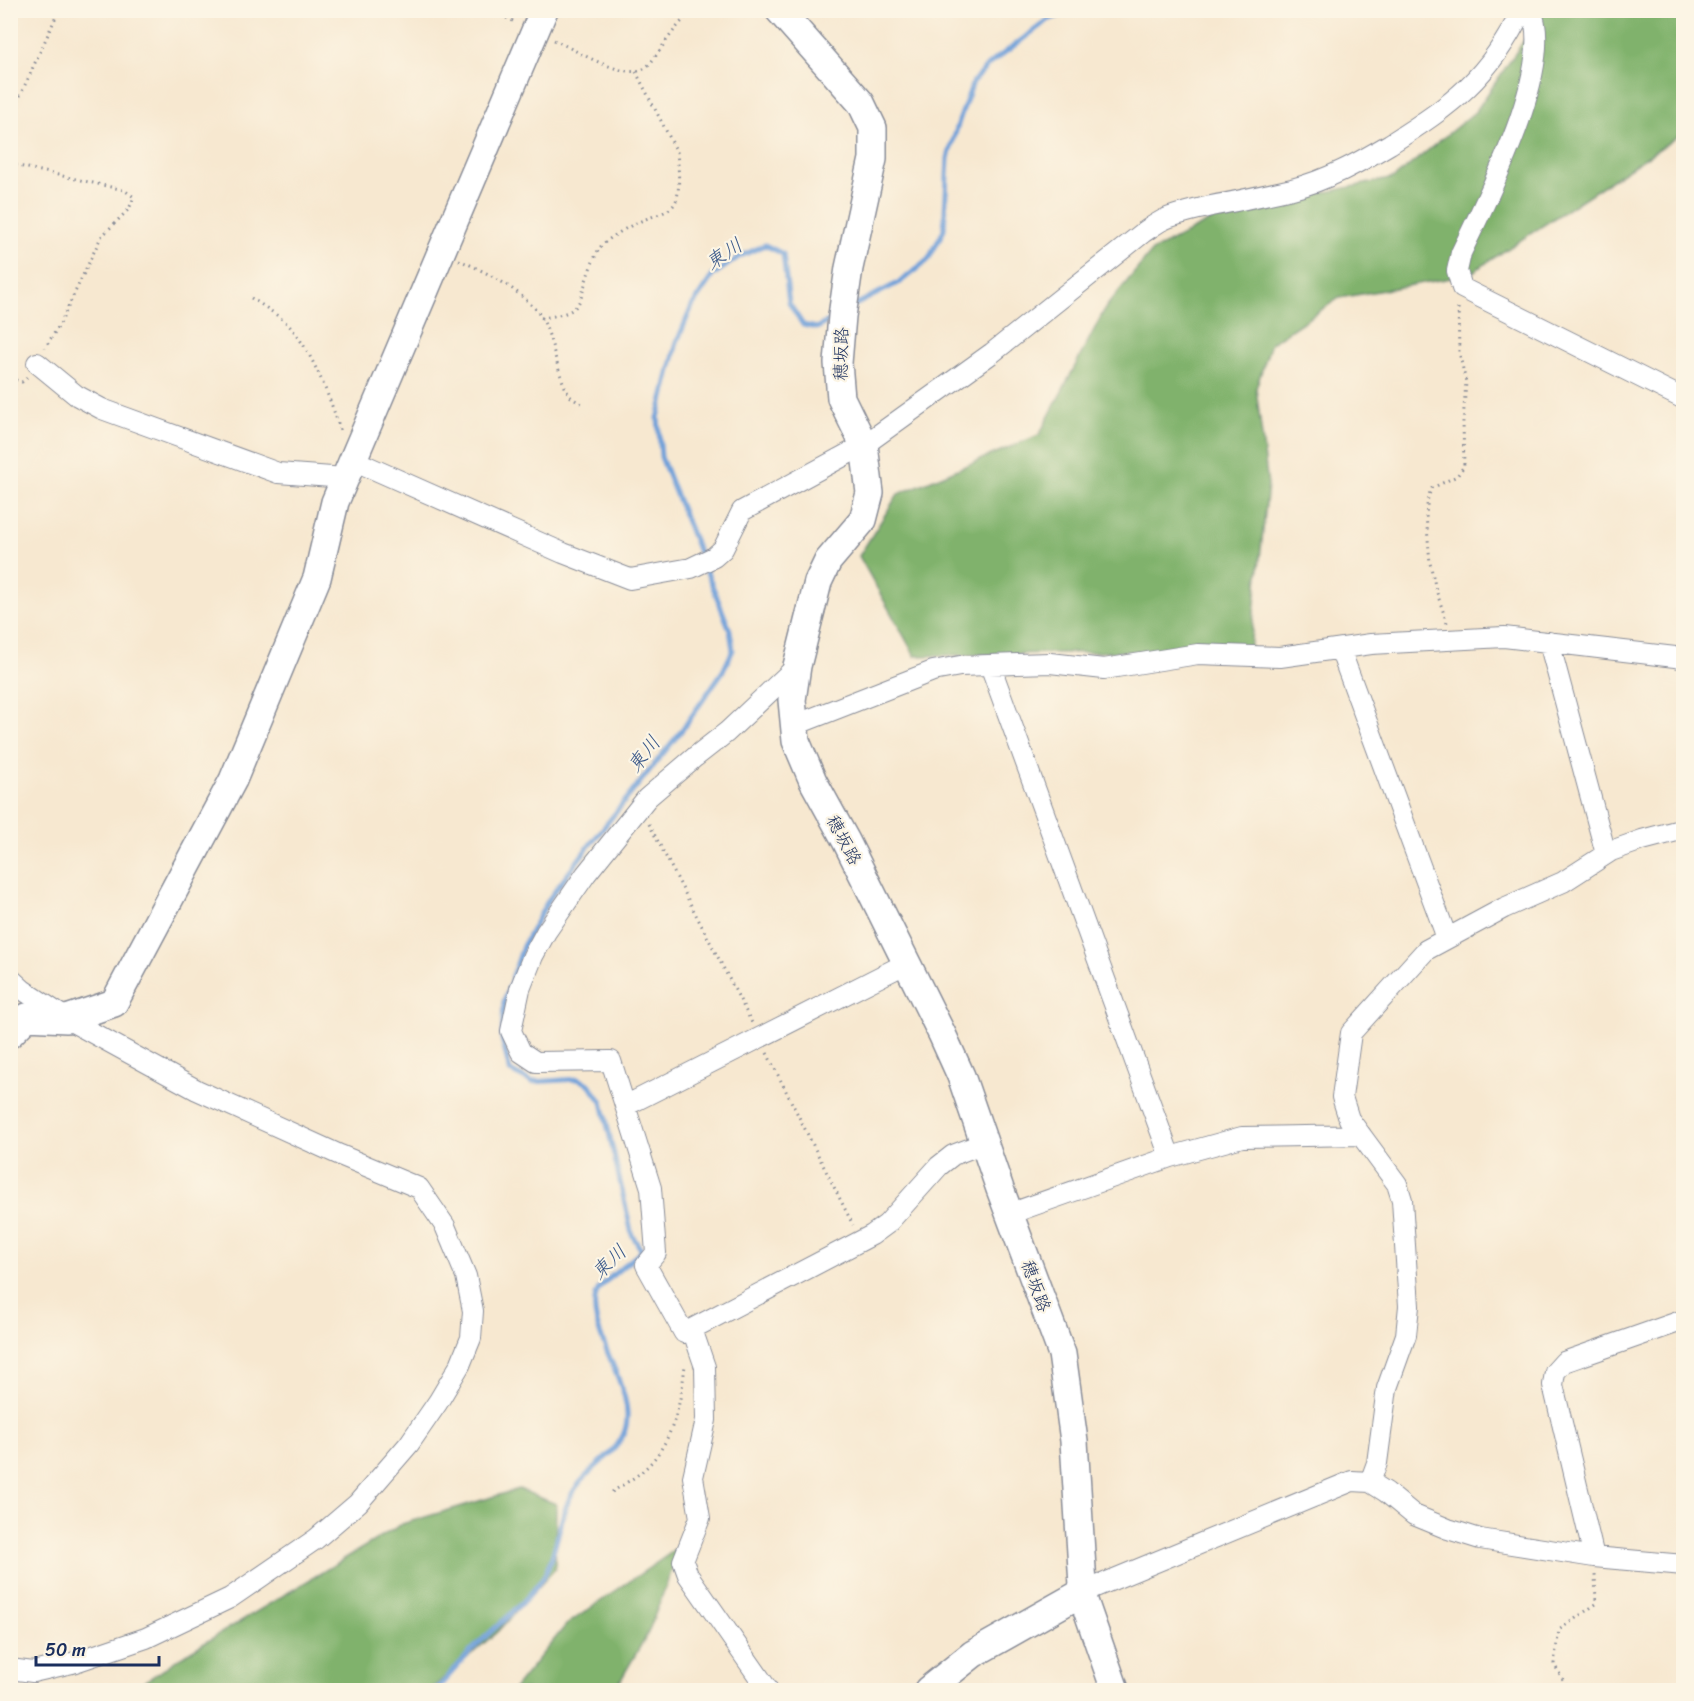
<svg xmlns="http://www.w3.org/2000/svg" width="1694" height="1701" font-family="Sriracha,'Klee One',sans-serif">
<style>
.forest{fill:#80b26c;stroke:#4e7065;stroke-width:1.5}
.lines{fill:none;stroke-linecap:round;stroke-linejoin:round}
.stream{stroke:#6fa0d9;stroke-width:5}
.street-casing{stroke:#898c97;stroke-width:22}
.secondary-casing{stroke:#898c97;stroke-width:30}
.path{stroke:#898c97;stroke-width:3;stroke-dasharray:1.5 4.5;stroke-linecap:butt}
.street{stroke:#fff;stroke-width:20}
.secondary{stroke:#fff;stroke-width:27}
.labels{text-anchor:middle;dominant-baseline:central;stroke-width:4.5;stroke-linejoin:round;paint-order:stroke}
.street-label{font-size:18px;fill:#1b2f5e;stroke:#fcf5e5}
.water-label{font-size:20px;font-style:italic;fill:#385789;stroke:#fcf5e5}
</style>
<rect width="100%" height="100%" fill="#fcf5e5"/>
<filter id="ink" filterUnits="userSpaceOnUse"><feTurbulence type="fractalNoise" baseFrequency=".0167" numOctaves="2"/><feDisplacementMap in="SourceGraphic" scale="12" xChannelSelector="R" yChannelSelector="G"/><feConvolveMatrix kernelMatrix="1 2 1 2 8 2 1 2 1" color-interpolation-filters="sRGB"/></filter>
<filter id="wash" filterUnits="userSpaceOnUse"><feTurbulence type="fractalNoise" baseFrequency=".008" numOctaves="4" result="noise"/><feDisplacementMap in="SourceGraphic" scale="24" xChannelSelector="R" yChannelSelector="G"/><feGaussianBlur stdDeviation="1.35" result="paint"/><feColorMatrix in="noise" values="0 0 0 0 0 0 0 0 0 0 0 0 0 0 0 0 0 1.4 0 .05"/><feComposite in="paint" operator="in"/></filter>
<g filter="url(#wash)">
<rect width="100%" height="100%" fill="#f7e8d0"/>
<path class="forest" d="M1544 11H1683V133L1468 275 1339 298 1271 343 1256 388 1268 485 1250 649 915 656 859 556 898 494 1039 435 1106 307 1152 251 1225 213 1394 178 1476 111Z
M519 1489 556 1504 555 1569 497 1632 430 1690H133L181 1657 402 1524Z
M681 1546 648 1633 615 1690H513L566 1625Z"/>
<g class="lines">
<path class="stream" d="M853 306 900 282 928 260 944 230 948 158 959 121 973 82 988 65 1048 20 1074 10
M436 1690C451 1674 466 1655 482 1640 504 1619 529 1600 545 1574 557 1552 559 1515 573 1492 587 1468 616 1457 625 1430 639 1389 580 1326 598 1290 604 1281 632 1259 642 1251L632 1235 602 1102 589 1084 578 1079 532 1082 510 1071 502 1039 504 1002 523 946 549 899 588 847 682 730 723 671 733 650 730 630 661 457 658 418 677 342 692 306 713 275 739 257 765 245 783 254 789 303 803 325 817 328 832 319"/>
</g>
</g>
<g filter="url(#ink)">
<g class="lines">
<g class="street-casing">
<path id="street" d="M1531 10C1556 67 1486 200 1461 253L1457 271 1462 288 1684 399
M37 363 76 395 102 409 278 473 345 478
M353 460 563 553 630 579 691 568 714 557 723 549 742 511 864 445 992 353 1144 232C1150 228 1157 223 1163 220 1178 213 1196 210 1211 206 1238 201 1265 195 1292 189 1328 180 1358 163 1390 144 1452 105 1489 78 1522 10
M1549 642 1606 854
M1340 649 1447 938
M990 665 1170 1157
M797 666 727 732 695 757 647 798 586 874 546 932 533 956 520 989 511 1031 521 1052 536 1062 611 1061 651 1188 656 1253 646 1265 684 1333 872 1235 887 1224 939 1166 953 1155 984 1143
M795 725 933 671 960 666 1050 663 1104 669 1198 654 1280 657 1371 644 1504 637 1675 657 1684 659
M10 978 23 990 67 1019 197 1090 340 1155 419 1188 445 1226 466 1276 473 1311 471 1338 460 1365 438 1402 409 1444 358 1503 316 1539 230 1598 146 1638 72 1663 33 1672 10 1669
M625 1106 907 963
M1009 1214 1170 1157 1242 1137 1361 1135
M692 1329 705 1367 706 1420 693 1477 700 1518 683 1561 688 1575 768 1690
M1370 1482 1377 1463 1387 1388 1406 1335 1409 1306 1402 1200 1397 1184 1349 1119 1342 1097 1351 1033 1426 950 1504 908 1563 882 1611 851 1642 840 1684 829
M1594 1557 1553 1385 1555 1372 1564 1362 1684 1320
M1083 1592 1352 1481 1370 1482 1386 1492 1414 1515 1448 1529 1480 1539 1594 1557 1684 1565"/>
</g>
<g class="secondary-casing">
<path id="secondary" d="M779 10 861 103 873 128V159L849 268 842 316 838 363 841 398 864 445 870 493 863 520 828 561 818 582 797 666 792 700 796 741 813 781 846 841 942 1034 961 1076 1000 1189 1062 1354 1074 1441 1084 1601 1115 1690
M10 1034 27 1017 67 1019 114 1003 233 780 317 578 335 502 544 10
M928 1690 973 1654 1083 1592"/>
</g>
<path class="path" d="M490 10 515 22
M554 40C574 49 626 82 645 68 651 64 656 55 660 50 670 35 680 22 693 10
M10 118 59 10
M10 164 124 190 134 197 129 209 101 237 60 324 45 348
M459 260C487 272 525 292 542 318 553 338 559 384 571 397 574 400 579 402 582 404
M251 298C262 305 273 312 283 320 308 340 332 402 341 433
M541 318C589 312 576 302 592 264 595 257 598 249 603 244 611 237 629 226 639 222 650 216 669 214 675 203 681 193 678 164 677 152L636 72
M10 378 22 382 27 377
M1447 623 1436 590 1430 563 1426 515 1428 497 1432 488 1457 476 1464 466 1463 422 1466 382 1459 352 1458 304
M649 824 752 1023
M767 1053 853 1225
M612 1492C621 1486 631 1480 639 1474 672 1448 681 1404 685 1365
M1569 1690 1554 1664 1559 1630 1596 1604 1595 1573"/>
<use href="#street" class="street"/>
<use href="#secondary" class="secondary"/>
</g>
</g>
<g class="labels">
<g class="street-label">
<text transform="translate(841 354) rotate(-89)">穂坂路</text>
<text transform="translate(844 840) rotate(62)">穂坂路</text>
<text transform="translate(1036 1286) rotate(70)">穂坂路</text>
</g>
<g class="water-label">
<text transform="translate(724 254) rotate(-34)">東川</text>
<text transform="translate(644 754) rotate(-52)">東川</text>
<text transform="translate(609 1262) rotate(-44)">東川</text>
</g>
</g>
<rect width="1694" height="1701" fill="none" stroke="#fcf5e5" stroke-width="36"/>
<path d="M36 1656v9h123v-9" fill="none" stroke="#1b2f5e" stroke-width="3"/>
<text x="45" y="1656" font-size="18" fill="#1b2f5e" stroke="#fcf5e5" stroke-width="4.5" paint-order="stroke">50 m</text>
</svg>
